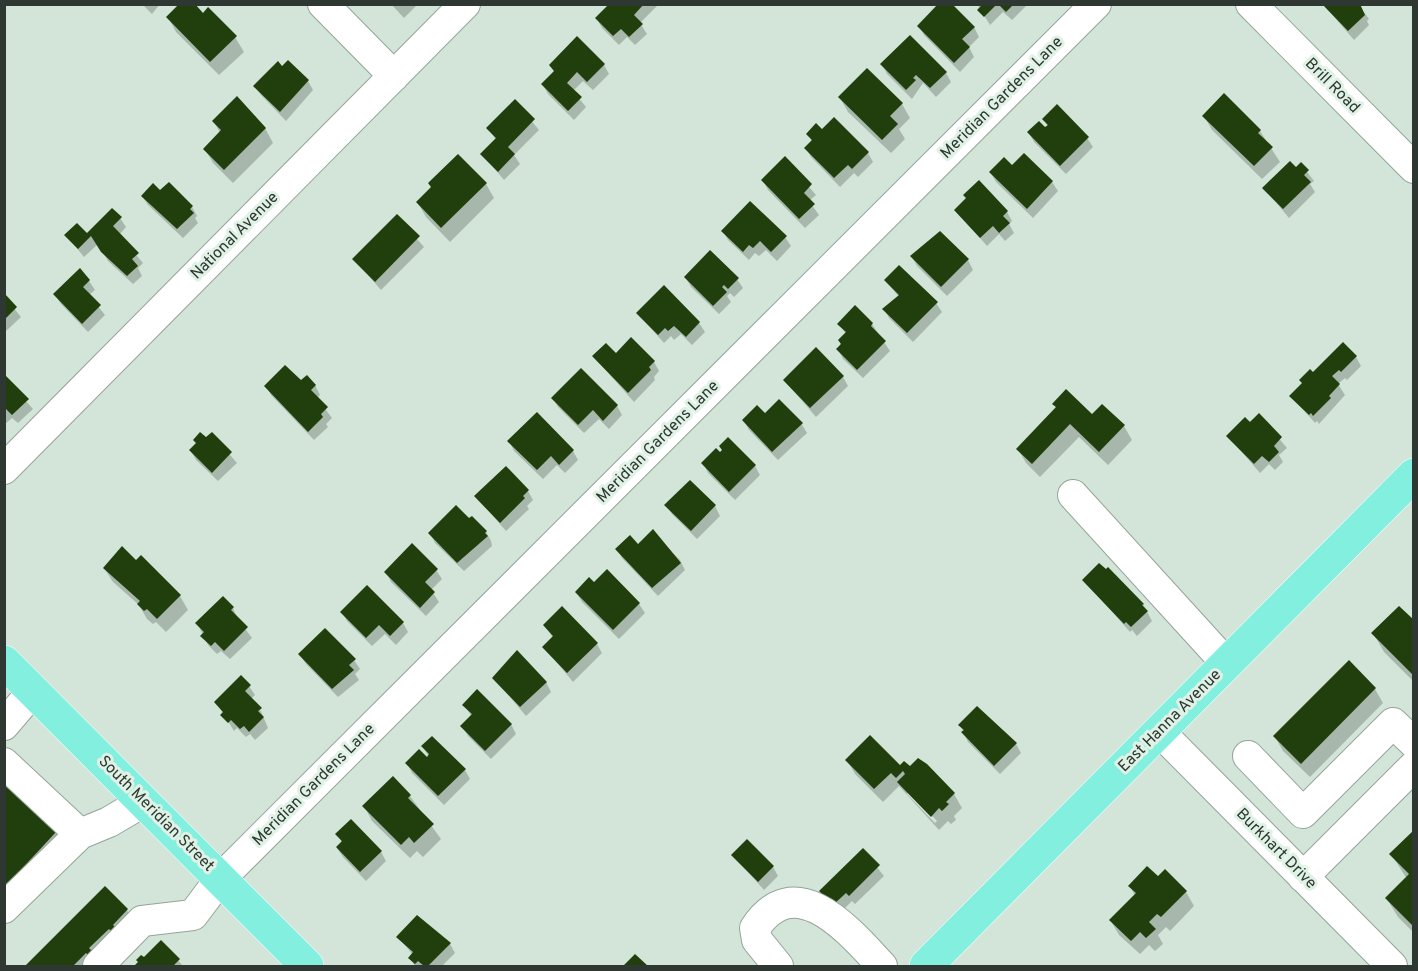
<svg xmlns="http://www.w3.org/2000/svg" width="1418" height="971" font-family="Overpass,sans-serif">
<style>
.shadow{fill:#0003;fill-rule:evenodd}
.building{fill:#213f0c}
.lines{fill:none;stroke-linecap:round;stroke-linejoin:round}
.minor-casing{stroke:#93a599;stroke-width:32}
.major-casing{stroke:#fff;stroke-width:34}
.minor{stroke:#fff;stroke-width:30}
.major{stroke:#83efde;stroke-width:33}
.labels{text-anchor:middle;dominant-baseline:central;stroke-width:6;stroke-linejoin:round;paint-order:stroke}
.street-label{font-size:16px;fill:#2f3732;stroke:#dff2e5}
</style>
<rect width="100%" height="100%" fill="#d2e5d8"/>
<path class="shadow" d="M142 4H160L152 14Z
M391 4H418L404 18Z
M611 4H659L640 23 647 34 635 45 627 37 619 45 602 28 597 19Z
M977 4H1028L1012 20 1003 12 990 25Z
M1323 4H1358L1369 19 1367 21 1369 25 1354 40Z
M203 15 235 37 244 52 219 75 176 32 168 17Z
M919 26 974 27 979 37 969 47 974 57 960 72 924 35Z
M882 64 946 73 951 82 936 97 923 83 912 99 887 74Z
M604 65 609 74 593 90 583 81 573 91 586 107 574 120 548 94 543 85 555 73 551 66Z
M282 68 308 81 313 90 286 121 261 95 255 86Z
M840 98 902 104 910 118 899 129 905 139 891 153 848 112Z
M515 101 539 130 514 155 520 164 504 180 482 154 496 140 488 128Z
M1204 116 1260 131 1280 162 1262 179 1212 130Z
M1044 119 1087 138 1093 147 1066 174 1034 142 1029 133 1045 130 1048 127Z
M214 122 265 128 273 143 233 183 213 163 205 149 220 133Z
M822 131 868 153 873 162 858 177 854 173 840 187 811 157 806 148 812 142 808 134Z
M1024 155 1052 182 1058 191 1033 218 996 182 991 173 1012 167Z
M785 159 816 195 809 201 819 215 805 228 768 190 763 180Z
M1301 164 1314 181 1310 184 1315 192 1289 218 1264 188Z
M486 184 494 198 450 242 426 217 418 203Z
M160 192 192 207 197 216 195 218 198 223 183 238 148 205 142 196Z
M956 210 1007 212 1012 221 1009 224 1014 233 1005 241 999 234 987 246Z
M397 216 424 247 381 290 354 259Z
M120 218 126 227 119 235 143 263 138 268 142 276 133 284 108 261 98 244 84 257 66 235H87Z
M723 231 785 237 791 246 777 261 766 250 759 256 755 253 749 260 728 240Z
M940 233 968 260 973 270 947 296 917 266 912 257Z
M686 278 737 279 743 288 734 297 730 293 727 296 731 302 719 314 691 287Z
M89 281 95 290 89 295 105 315 88 332 61 304 55 295Z
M886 281 936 303 942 312 913 342 889 318 884 309 899 297Z
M4 296 21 317 4 333Z
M638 314 699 323 705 332 692 345 681 334 674 340 671 336 664 343Z
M839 324H872L890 351 863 378 843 359 838 349 846 334Z
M616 355 654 362 659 371 654 377 655 380 634 402 594 357Z
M1356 357 1361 366 1347 380 1345 378 1338 384 1345 395 1319 424 1317 421 1315 423 1291 396 1313 374Z
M4 376 33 409 18 423 12 418 4 425Z
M843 377 848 386 816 417 784 380Z
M301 383 315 385 320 395 317 398 332 418 326 424 328 427 314 440 271 395 266 386Z
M553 398 617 406 622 415 609 429 599 419 584 433 558 407Z
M1054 404 1124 426 1132 440 1108 465 1079 437 1040 477 1026 463 1018 449 1056 408Z
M1259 415 1287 448 1279 455 1283 462 1275 470 1269 464 1260 473 1228 436Z
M744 421 801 423 807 433 778 460 749 430Z
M212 434 237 463 218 481 196 460 191 451Z
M509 441 573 451 578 460 565 473 557 465 543 479 514 451Z
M723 451 755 466 760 475 735 500 708 473 703 463Z
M690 482 715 506 720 516 697 539 672 514 666 505Z
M528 491 533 500 527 506 529 509 506 531 476 496Z
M456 507 486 532 491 541 492 546 464 571 435 543 430 533Z
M652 532 680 560 685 570 658 596 622 558 617 549 638 546Z
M136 562 180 596 188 610 166 632 156 622 153 624 147 619 139 605 113 582 104 568Z
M436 570 442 579 431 590 439 602 426 616 391 582 386 572Z
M607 571 639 604 645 613 619 639 582 602 576 592 594 584Z
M1084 580 1143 604 1152 621 1137 636 1132 630 1130 632Z
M233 608 237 618 252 638 230 659 221 651 217 654 208 645 197 623Z
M342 612 403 623 408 632 396 645 385 634 372 646 347 621Z
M1414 622V682L1384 652 1373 633Z
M545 626 597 644 602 653 573 682 544 647 553 638Z
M300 655 354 660 360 669 355 674 359 680 338 697 306 664Z
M1349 663 1375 689 1383 703 1310 777 1283 751 1275 737Z
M494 678 546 682 551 692 526 716Z
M249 686 255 695 251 699 260 709 268 728 255 740 250 734 246 737 237 728 234 731 216 702Z
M464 705 511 724 516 734 491 759 468 736 462 726 472 717Z
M960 725 1016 744 1021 753 1000 774 968 742Z
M423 747 465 770 470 779 444 805 412 773 407 763 429 757Z
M847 760 900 767 954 794 962 808 954 816 956 820 951 824 948 821 939 830 899 786 883 802 855 774ZM909 792 937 821 935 823 907 794Z
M4 785 56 832 67 851 4 904Z
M410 796 441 839 423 857 417 851 410 858 372 821 364 806Z
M1414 832V933L1398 917 1387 899 1407 879 1391 854Z
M337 834 381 852 386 861 366 881 343 857 337 848 342 843Z
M863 850 884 876 855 904 852 901 839 914 821 891Z
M733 855 773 867 778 876 764 890Z
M1158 879 1186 892 1194 906 1170 931 1166 927 1158 935 1163 944 1155 951 1149 945 1140 954 1119 935 1111 921 1135 896 1130 886Z
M105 888 127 910 135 924 94 966H27Z
M398 937 450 944 455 953 442 966H415L410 958 413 955Z
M161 942 183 966H136L140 963Z"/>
<path class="building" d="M179 4H195L203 13 208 7 237 36 210 62 166 17Z
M609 4H644L634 15 643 24 629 37 621 29 613 36 595 18Z
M938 4H952L975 27 962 39 970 47 954 63 917 26Z
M979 4H997L984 17 977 10 981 6Z
M998 4H1014L1006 12Z
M1322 4H1360L1365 15 1348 31Z
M910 35 947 72 930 88 916 75 913 78 916 80 906 90 880 64Z
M577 36 605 64 587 82 577 72 567 83 582 97 568 111 541 84 554 71 549 65Z
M288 60 309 80 280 112 253 86 278 61 282 66Z
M867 68 903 103 890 116 898 124 882 140 838 97Z
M1224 93 1261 130 1258 133 1273 147 1254 166 1202 116Z
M237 96 266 128 224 170 203 149 221 130 212 121Z
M515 99 535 119 508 147 515 154 498 172 480 154 496 138 486 128Z
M1057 104 1089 137 1060 166 1027 132 1039 121 1045 127 1048 125 1042 119Z
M834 117 869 152 852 169 848 165 834 178 804 148 812 140 806 134 816 123 822 129Z
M1024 153 1053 181 1027 209 989 172 1004 157 1012 165Z
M458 154 487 183 441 228 416 202 431 187 428 183Z
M785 156 812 184 804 193 815 204 799 219 761 180Z
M1290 161 1296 167 1301 162 1309 170 1304 175 1311 182 1283 209 1262 188Z
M979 180 1008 211 1003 216 1010 223 999 233 993 226 980 238 954 210 966 198 963 195Z
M169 182 193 206 190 209 194 213 177 229 141 196 153 183 160 190Z
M750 201 787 236 771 252 760 241 753 248 749 245 743 252 721 231Z
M112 208 122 217 113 226 139 253 132 259 138 266 127 276 101 252 91 236 78 249 64 235 77 223 87 233Z
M397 214 420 236 375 282 352 259Z
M940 231 969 259 941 287 910 256Z
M710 250 739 278 728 289 724 285 722 287 727 292 713 306 684 277Z
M899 265 938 302 907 333 882 309 899 295 884 280Z
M80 268 90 280 83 287 101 305 82 324 53 294Z
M664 285 700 322 686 337 674 326 668 331 665 328 658 335 636 313Z
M5 294 17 307 5 319Z
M855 305 873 323 871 326 886 341 857 370 836 349 841 344 838 340 846 332 837 324Z
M631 337 655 361 649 367 651 370 628 393 592 356 606 343 616 353Z
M1343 342 1357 356 1341 372 1339 370 1332 376 1340 384 1329 396 1331 398 1313 416 1311 413 1309 415 1289 396 1302 383 1299 380 1310 369 1313 372Z
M816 347 844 376 810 408 783 380Z
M285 365 301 380 307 375 316 385 311 390 328 407 321 414 323 417 308 432 264 386Z
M581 368 618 405 603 421 593 410 578 425 551 398Z
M4 374 29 399 12 415 6 409 4 411Z
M1066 389 1092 414 1102 404 1125 425 1099 452 1070 424 1032 464 1016 449 1056 407 1052 404Z
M779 399 803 423 772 452 742 420 757 405 765 413Z
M537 412 574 450 559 465 551 456 537 470 507 441Z
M1259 413 1282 437 1274 446 1279 452 1269 462 1262 456 1254 464 1226 436 1245 417 1250 422Z
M200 432 206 437 212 432 232 452 212 473 189 450 196 443 193 440Z
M728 437 756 465 729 492 701 463 716 448 720 452 722 450 719 446Z
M506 466 529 490 523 496 525 498 500 523 474 496Z
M690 480 716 505 691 531 664 505Z
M456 505 469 518 472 516 487 531 485 533 488 536 457 563 428 533Z
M653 529 681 563 652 588 615 549 630 535 638 544Z
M412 543 438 569 425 582 435 592 420 608 384 572Z
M122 546 136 560 141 555 181 595 157 619 147 609 144 611 137 604 140 601 103 568Z
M1099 563 1106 569 1108 567 1144 604 1142 605 1148 611 1131 627 1126 622 1124 624 1082 580Z
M607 569 640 603 613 630 575 592 589 577 594 582Z
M367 585 404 622 390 636 379 625 366 638 340 612Z
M223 596 234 607 231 610 248 627 224 651 215 642 211 646 200 636 204 632 195 623Z
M562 606 598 643 567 673 542 647 553 636 543 625Z
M1399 606 1414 620V676L1371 633Z
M325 628 356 659 349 665 354 670 332 689 298 654Z
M517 650 547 682 520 707 492 678Z
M1349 660 1376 688 1301 764 1273 736Z
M241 675 251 685 245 691 262 708 258 711 264 717 249 732 244 726 240 729 231 720 228 723 220 715 223 712 214 702Z
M477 689 512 724 485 751 460 726 472 714 462 705Z
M977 706 1017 743 994 766 961 732 964 730 958 725Z
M870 735 900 765 904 761 910 766 918 758 927 764 955 793 946 802 949 804 942 811 939 808 931 817 897 782 905 774 903 771 896 778 891 773 874 789 845 760Z
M432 736 466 769 438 796 405 763 419 749 427 757 429 754 421 746Z
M393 776 411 795 408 798 434 824 414 843 409 837 401 845 362 806Z
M4 783 57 831 4 888Z
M351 819 382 851 360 872 336 847 342 841 335 834Z
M1414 830V927L1385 898 1409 874 1389 854Z
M747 839 774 866 758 882 731 855Z
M863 848 880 865 849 896 846 893 833 905 819 891Z
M1147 866 1158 876 1165 869 1187 891 1161 917 1157 914 1149 922 1156 929 1146 938 1140 932 1131 941 1109 920 1136 893 1128 886Z
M105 886 128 909 113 925 116 928 112 932 109 929 89 948 94 953 90 957 86 953 74 965 76 966H25Z
M417 915 451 943 428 966H424L418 961 415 964 408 958 413 952 396 937Z
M161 940 180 959 173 966H134L138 962 136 960 141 955 144 957Z
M635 954 648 966H623Z"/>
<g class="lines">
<g class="minor-casing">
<path id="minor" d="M323 4 394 76
M1251 4 1414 168
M4 469 465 4
M1073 495 1227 664
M4 725 33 691
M1160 732 1392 966
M1248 756 1303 813 1393 723 1414 743
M4 763 80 834
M1303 877 1414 766
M4 908 80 834 109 822 143 802
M98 966 142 921 193 915 220 879 1096 4
M778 966 757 940 755 928C796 866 851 933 882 966"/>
</g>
<g class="major-casing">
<path id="major" d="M4 662 307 966
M926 966 1414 475"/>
</g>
<use href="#minor" class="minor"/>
<use href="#major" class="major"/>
</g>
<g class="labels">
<g class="street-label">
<text transform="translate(1332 86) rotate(45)">Brill Road</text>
<text transform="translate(1002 98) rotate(-45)">Meridian Gardens Lane</text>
<text transform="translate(235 236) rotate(-45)">National Avenue</text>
<text transform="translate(658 442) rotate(-45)">Meridian Gardens Lane</text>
<text transform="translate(1170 721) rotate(-45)">East Hanna Avenue</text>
<text transform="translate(314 785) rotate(-45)">Meridian Gardens Lane</text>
<text transform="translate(156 814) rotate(45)">South Meridian Street</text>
<text transform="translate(1276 849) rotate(45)">Burkhart Drive</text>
</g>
</g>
<rect width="1418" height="971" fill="none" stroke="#2f3732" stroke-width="12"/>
</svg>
